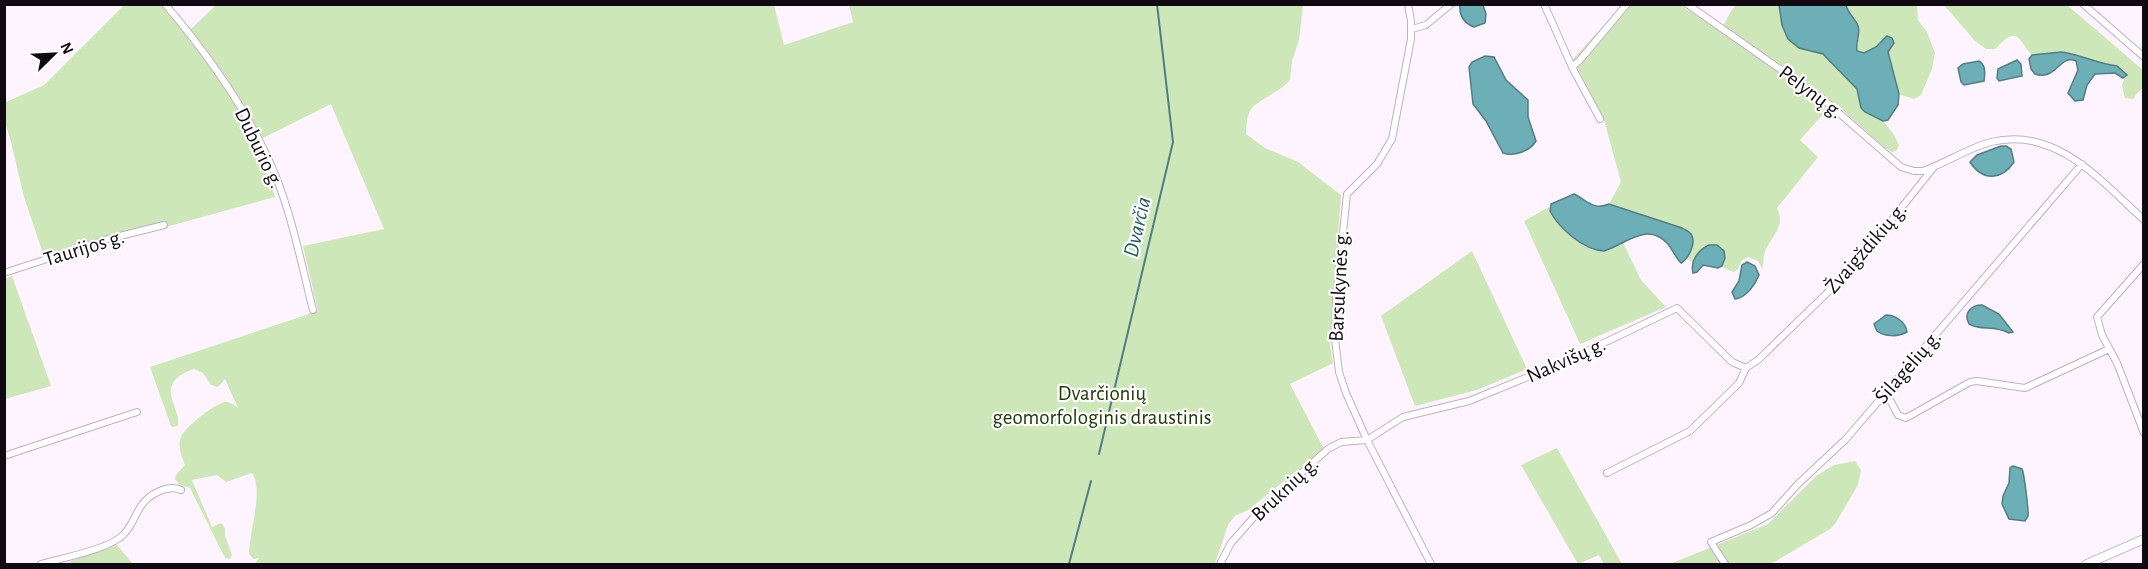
<svg xmlns="http://www.w3.org/2000/svg" width="2148" height="569" font-family="'Alegreya Sans',sans-serif">
<style>
.green{fill:#cde7b9}
.water{fill:#6dafb7;stroke:#517d85;stroke-width:1.5}
.lines{fill:none;stroke-linecap:round;stroke-linejoin:round}
.stream{stroke:#517d85;stroke-width:2}
.minor-casing{stroke:#c3aec6;stroke-width:8}
.secondary-casing{stroke:#c3aec6;stroke-width:10}
.minor{stroke:#fff;stroke-width:6}
.secondary{stroke:#fff;stroke-width:8}
.labels{text-anchor:middle;dominant-baseline:central;stroke-width:4.5;stroke-linejoin:round;paint-order:stroke}
.street-label{font-size:21px;fill:#100911;stroke:#fff}
.park-label{font-size:21px;fill:#223a09;stroke:#fff}
.water-label{font-size:22px;font-style:italic;fill:#255d64;stroke:#fff}
</style>
<rect width="100%" height="100%" fill="#fef4ff"/>
<path class="green" d="M217 4 774 5 784 45 853 22 849 5H1303L1299 40 1292 61 1290 80C1286 84 1281 89 1275 92 1253 107 1247 104 1246 134L1265 148 1298 162 1341 195 1330 345 1333 363 1290 384 1324 449 1248 510 1235 516 1228 525 1215 564H255L259 558 253 559 249 554C249 533 264 490 252 473L226 482 217 475 192 480 212 527 221 523 225 528V536L232 555 230 559 225 558 190 488 179 484 175 479 176 475 185 465C182 457 177 446 181 437 184 428 216 402 226 402 231 402 235 406 238 408L225 379 218 387 211 385 203 373 194 369C187 371 183 373 177 378 161 393 181 410 178 426L173 427 171 426 150 367 318 311 303 246 384 229 331 104 255 142 275 197 89 248 46 263 24 197 11 142 5 122 4 103 44 85 124 5H168L191 29Z
M1622 5H1680L1720 30C1727 22 1728 13 1736 5H1779L1782 25 1799 48 1823 54 1851 81 1857 89 1861 108 1865 112 1883 121 1893 133 1899 145 1897 150 1892 152 1884 147 1834 102 1800 140 1818 157 1777 208C1787 228 1769 237 1764 255 1763 260 1764 264 1762 269L1758 261 1748 257 1742 260 1738 269 1734 272 1728 270 1722 266 1723 263H1694L1687 259 1693 241 1682 228 1609 204 1621 182 1604 120 1573 59Z
M1846 5H1917L1918 20 1927 32 1935 53 1932 69 1921 95 1914 99 1899 94 1888 52 1894 43 1882 40C1875 48 1869 55 1857 51L1856 44 1859 32 1847 12Z
M1944 5H2067L2143 70V88L2136 94 2134 99 2125 98 2122 86 2126 73 2110 65H2106L2070 53 2032 55C2017 39 2019 24 1995 49H1986L1974 40Z
M1549 207 1550 211 1610 249 1623 243 1641 280 1666 307 1580 344 1524 221Z
M1472 251 1527 369 1477 390 1415 406 1381 316Z
M12 276 51 386 5 399V279Z
M1557 448 1622 564H1604L1599 555 1578 564 1521 465Z
M1855 461 1861 470 1858 485 1835 524 1830 529 1776 561 1769 564H1670L1768 524 1816 476 1834 465Z
M117 545 133 564H71L70 561Z"/>
<path class="water" d="M1460 5H1483L1486 14 1485 23 1474 27C1464 23 1459 16 1460 5Z
M1779 5H1846C1848 14 1855 18 1858 26 1861 34 1855 42 1857 51L1864 53 1876 47 1887 36 1892 38 1894 43 1888 52 1899 94 1898 105 1888 120 1883 121 1865 112 1861 108 1857 89 1823 54 1799 48 1788 39 1782 25Z
M2061 52C2080 54 2097 64 2117 66L2127 75 2123 78 2115 73 2095 74 2087 85 2083 100 2075 101 2068 93 2078 70 2076 61C2059 54 2057 81 2035 74L2031 69 2029 59 2032 55Z
M1485 56 1494 57 1506 80 1528 100V117L1536 141C1530 151 1514 157 1503 153L1486 121 1473 104 1469 67 1472 62Z
M2017 60 2021 64 2022 76 1999 81 1997 78 1998 69Z
M1979 61C1986 65 1985 74 1984 81L1964 85 1961 82 1958 68 1963 64Z
M2001 146H2006L2011 149 2014 162C2002 180 1983 182 1970 162L1977 155Z
M1574 194C1587 200 1593 211 1609 204L1682 228C1685 230 1689 231 1691 234 1697 243 1688 259 1681 263 1675 257 1673 250 1668 244 1647 221 1626 244 1604 251 1583 250 1559 228 1550 211L1551 204Z
M1709 245H1717L1724 251 1725 258 1722 266 1718 268 1703 265 1697 272 1693 273C1690 261 1698 250 1709 245Z
M1747 262 1755 266 1759 275C1755 285 1746 298 1735 299L1732 292 1739 281 1742 265Z
M1982 305 1999 314 2013 332 2009 333C1994 325 1981 331 1969 324 1963 313 1971 305 1982 305Z
M1886 315C1895 315 1906 322 1907 332 1898 337 1885 337 1877 331L1874 324Z
M2013 466 2022 469C2024 472 2029 513 2028 516 2027 518 2026 519 2025 521L2009 519 2002 504 2003 496 2009 483 2010 468Z"/>
<g class="lines">
<path class="stream" d="M1099 454 1173 142 1157 4
M1069 564 1091 481"/>
<g class="minor-casing">
<path id="minor" d="M165 4C205 51 241 101 267 156 290 204 300 259 313 310
M1408 4 1411 21V39L1392 139 1377 164 1347 194 1336 300 1335 339 1339 372 1346 393 1367 440 1431 564
M1544 4 1572 67 1600 119
M1687 4 1824 100 1901 167 1914 171H1923C1946 163 1968 148 1991 142 2056 126 2101 181 2144 220
M2083 4 2144 57
M1412 29 1426 25 1451 4
M1572 67 1580 60 1627 4
M2144 264 2097 317 2102 335 2117 363 2144 433
M4 273 108 239 164 225
M1884 394 1890 400 1898 415 1906 418 1970 382 1977 381 2025 388 2109 349
M4 456 137 412
M1607 473 1690 431 1739 383 1746 368 1758 360 1826 294 1882 232 1934 167
M41 564C62 558 111 549 124 534 132 526 135 515 141 506 149 494 168 484 181 490
M1220 564 1231 543 1261 509 1328 449 1341 442 1367 440 1403 417 1469 401 1562 363 1677 308 1732 362 1746 368
M1725 564 1711 542 1751 525 1772 513 1798 484 1846 439 2082 164"/>
</g>
<g class="secondary-casing">
<path id="secondary" d="M2087 564 2144 539"/>
</g>
<use href="#minor" class="minor"/>
<use href="#secondary" class="secondary"/>
</g>
<g class="labels">
<g class="street-label">
<text transform="translate(1811 92) rotate(37)">Pelynų g.</text>
<text transform="translate(259 148) rotate(64)">Duburio g.</text>
<text transform="translate(84 248) rotate(-17)">Taurijos g.</text>
<text transform="translate(1866 248) rotate(-49)">Žvaigždikių g.</text>
<text transform="translate(1339 286) rotate(-87)">Barsukynės g.</text>
<text transform="translate(1566 360) rotate(-24)">Nakvišų g.</text>
<text transform="translate(1908 367) rotate(-49)">Šilagėlių g.</text>
<text transform="translate(1285 489) rotate(-43)">Bruknių g.</text>
</g>
<g class="park-label">
<text x="1102" y="393">Dvarčionių<tspan x="1102" dy="24">geomorfologinis draustinis</tspan></text>
</g>
<g class="water-label">
<text transform="translate(1137 227) rotate(-77)">Dvarčia</text>
</g>
</g>
<rect width="2148" height="569" fill="none" stroke="#100911" stroke-width="12"/>
<g transform="translate(54 54) rotate(66)" stroke="#ffffff" stroke-width="4.5" paint-order="stroke">
<path d="M0-4.5L10 22L0 15L-10 22Z" fill="#100911"/>
<text y="-9" font-size="16" font-weight="bold" text-anchor="middle" fill="#100911">N</text>
</g>
</svg>
